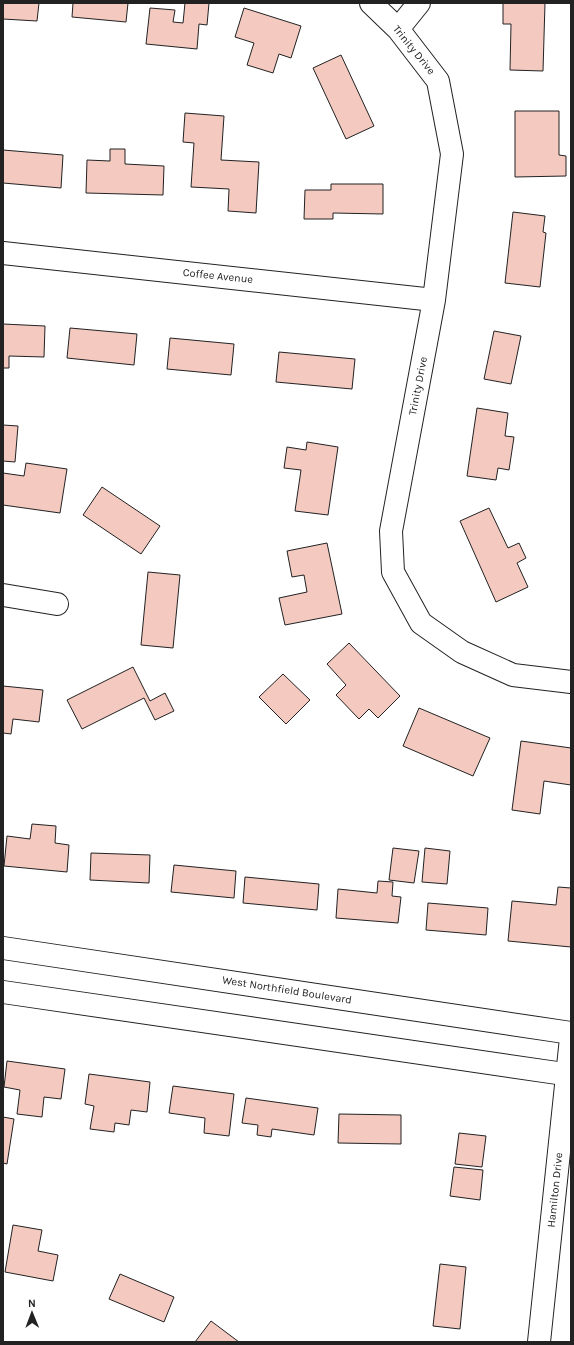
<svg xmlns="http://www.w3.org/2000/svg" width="574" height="1345" font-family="Karla,sans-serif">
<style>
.building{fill:#f3c9c0;stroke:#222}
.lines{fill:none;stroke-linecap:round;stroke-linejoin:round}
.minor-casing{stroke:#222;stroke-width:24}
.major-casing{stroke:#222;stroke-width:24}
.minor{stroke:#fff;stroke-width:22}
.major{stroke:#fff;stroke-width:22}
.labels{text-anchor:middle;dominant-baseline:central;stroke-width:3;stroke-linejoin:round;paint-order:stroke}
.street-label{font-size:11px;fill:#222;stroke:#fff}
</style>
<rect width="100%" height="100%" fill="#fff"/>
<path class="building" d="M3 3H39L37 21 3 19Z
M73 3H128L126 22 72 17Z
M185 3H209L207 25 199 24 197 49 146 44 150 8 175 10 173 22 183 23Z
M503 3H545L543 71 510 70 511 24H503Z
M244 8 301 26 291 58 279 54 273 73 247 65 254 43 235 37Z
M341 55 374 126 346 139 313 68Z
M515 111H559V155L566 156V176L515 177Z
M185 113 224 116 221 160 259 162 256 213 228 211 229 189 191 187 194 143 183 142Z
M110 149H125V164L164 166 163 195 86 193 87 160 110 161Z
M3 150 63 155 61 188 3 183Z
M331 184H383V214L333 213V219H304L305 190H331Z
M513 212 545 216 543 232 546 233 540 287 505 283Z
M3 324 45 326 44 357 9 356V368H3Z
M70 328 137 334 134 365 67 358Z
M494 331 521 336 511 384 484 379Z
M170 338 234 344 231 375 167 369Z
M279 352 355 359 352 389 276 382Z
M477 408 508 413 505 436 514 437 509 470 498 468 496 480 467 476Z
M3 425 18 426 15 462 3 461Z
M307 442 338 447 328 515 295 511 301 470 284 468 287 447 306 450Z
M26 463 67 469 60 513 3 505V473L24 476Z
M102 487 160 526 141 554 83 515Z
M489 508 508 548 519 543 526 558 517 563 528 587 496 602 460 521Z
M327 543 342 614 285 625 279 598 307 592 304 575 292 577 287 551Z
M148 572 180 575 173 648 141 645Z
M349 643 400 696 378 718 369 709 359 719 336 695 346 685 327 664Z
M133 667 150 701 165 693 174 711 155 720 144 698 82 729 67 700Z
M283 674 310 700 286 724 259 697Z
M3 686 43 690 39 722 13 719 11 734 3 733Z
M419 708 490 738 473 776 403 746Z
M521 741 571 748V785L544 781 540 814 512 810Z
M32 824 56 826 55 843 69 845 67 872 4 866 7 836 30 839Z
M393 848 419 851 414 883 389 880Z
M425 848 450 851 447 884 422 882Z
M91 853 150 855 149 883 90 880Z
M174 865 236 871 234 898 171 892Z
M245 877 319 884 317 910 243 903Z
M378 881 393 882 392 896 401 897 398 923 336 918 338 889 377 893Z
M558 887 571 888V947L508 941 512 901 556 905Z
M428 903 488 908 486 935 426 930Z
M7 1061 65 1069 61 1099 44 1097 42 1117 17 1114 20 1090 4 1087Z
M89 1074 150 1082 147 1112 131 1110 129 1125 115 1123 114 1132 90 1129 94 1106 85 1104Z
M173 1086 234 1094 229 1136 204 1133 205 1118 169 1113Z
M246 1098 318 1108 314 1135 272 1129 271 1137 257 1135 258 1125 242 1123Z
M339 1114 401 1115V1144L338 1143Z
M3 1117 14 1119 7 1164 3 1163Z
M459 1133 486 1136 482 1167 455 1164Z
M454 1167 483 1170 480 1200 450 1196Z
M13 1225 42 1230 38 1251 58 1255 53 1281 5 1272Z
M440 1264 466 1267 460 1329 433 1326Z
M120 1274 174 1297 164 1322 109 1299Z
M211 1321 239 1342H195Z"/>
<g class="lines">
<g class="minor-casing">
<path id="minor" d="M371 3 398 29 438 81 452 154 434 300 391 531 393 572 421 623 462 652 513 675 571 682
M398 29 419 3
M3 253 434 300
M3 595 57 604
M539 1342 571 1038"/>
</g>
<g class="major-casing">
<path id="major" d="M3 948 571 1033
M3 992 571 1075"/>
</g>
<use href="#minor" class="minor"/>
<use href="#major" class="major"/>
</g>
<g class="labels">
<g class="street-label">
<text transform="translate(414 50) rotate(51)">Trinity Drive</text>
<text transform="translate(218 276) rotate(6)">Coffee Avenue</text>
<text transform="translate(418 386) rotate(-79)">Trinity Drive</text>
<text transform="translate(287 990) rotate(9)">West Northfield Boulevard</text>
<text transform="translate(555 1190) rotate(-84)">Hamilton Drive</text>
</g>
</g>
<rect width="574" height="1345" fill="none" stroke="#222222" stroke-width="8"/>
<g transform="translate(32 1313) rotate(359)" stroke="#ffffff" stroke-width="3" paint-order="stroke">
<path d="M0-3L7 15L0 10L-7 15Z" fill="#222222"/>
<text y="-6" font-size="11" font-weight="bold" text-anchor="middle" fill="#222222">N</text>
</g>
</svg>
